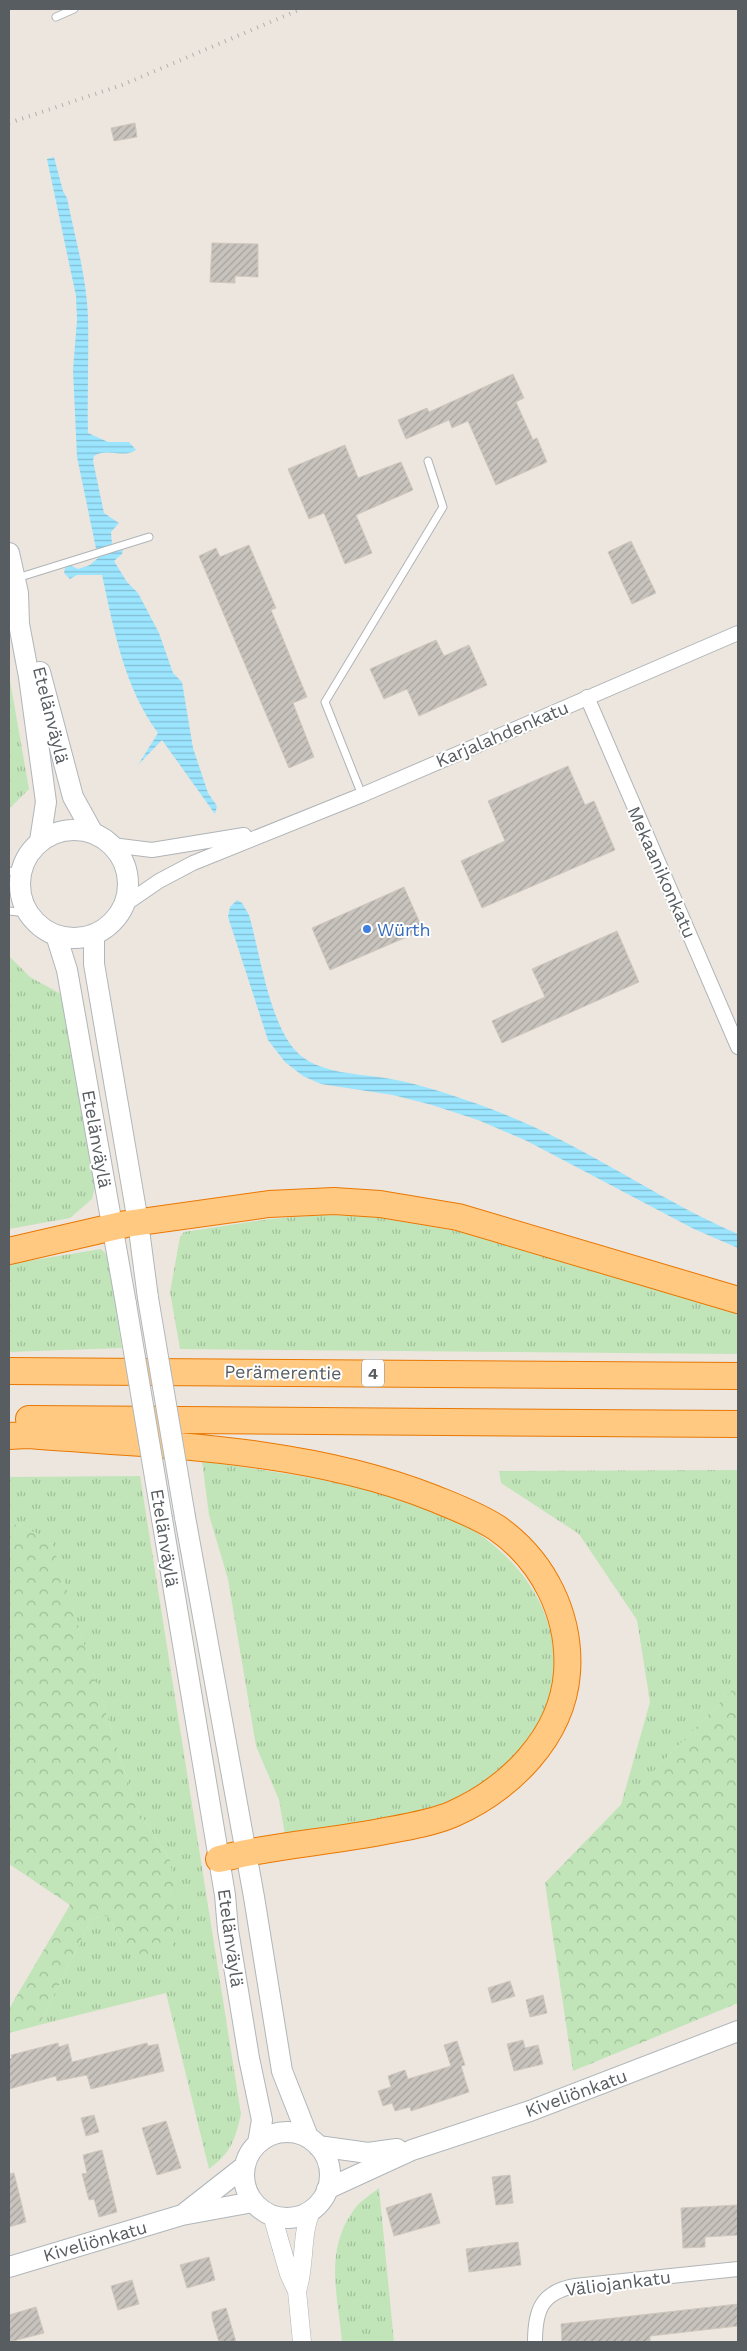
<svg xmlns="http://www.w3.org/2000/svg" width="747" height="2351" font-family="'Work Sans',sans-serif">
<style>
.grass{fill:url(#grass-tufts)}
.forest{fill:url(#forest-crowns)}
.water{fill:url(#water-rules)}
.building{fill:url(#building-hatch);stroke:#d0c7bd}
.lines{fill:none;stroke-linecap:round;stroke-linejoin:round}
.service-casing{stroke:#b0b4b7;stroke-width:9}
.minor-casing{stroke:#b0b4b7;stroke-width:16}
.tertiary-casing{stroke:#b0b4b7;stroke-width:19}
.secondary-casing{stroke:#b0b6ba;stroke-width:22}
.motorway-casing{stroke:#ea7700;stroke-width:28}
.service{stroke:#fff;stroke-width:7}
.minor{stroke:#fff;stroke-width:14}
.tertiary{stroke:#fff;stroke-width:18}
.secondary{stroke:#fff;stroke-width:20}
.motorway{stroke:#ffc982;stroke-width:26}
.rail{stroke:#b0b1b1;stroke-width:4;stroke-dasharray:1 6;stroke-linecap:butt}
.secondary-bridge-casing{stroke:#b0b6ba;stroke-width:22;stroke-linecap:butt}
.secondary-bridge{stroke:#fff;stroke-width:20}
.shop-dot{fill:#3f7fe0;stroke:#fff;stroke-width:2}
.labels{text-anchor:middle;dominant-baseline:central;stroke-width:4;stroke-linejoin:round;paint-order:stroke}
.shield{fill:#fff;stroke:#898e90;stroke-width:1}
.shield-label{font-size:16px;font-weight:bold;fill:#575d60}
.street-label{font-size:18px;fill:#575d60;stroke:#fff}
.shop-label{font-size:18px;fill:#366cbe;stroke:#fff;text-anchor:start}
</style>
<defs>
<pattern id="grass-tufts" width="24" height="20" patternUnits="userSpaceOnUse" patternTransform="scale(1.25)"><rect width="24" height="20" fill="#c1e5b9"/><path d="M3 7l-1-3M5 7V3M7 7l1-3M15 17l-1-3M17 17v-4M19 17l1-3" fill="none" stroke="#a0bd9a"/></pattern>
<pattern id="forest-crowns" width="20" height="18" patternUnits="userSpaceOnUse" patternTransform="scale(1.25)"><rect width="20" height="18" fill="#c1e5b9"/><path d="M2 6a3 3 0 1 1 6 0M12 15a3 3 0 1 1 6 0" fill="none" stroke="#a0bd9a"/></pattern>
<pattern id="water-rules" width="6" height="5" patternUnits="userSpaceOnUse" patternTransform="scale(1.25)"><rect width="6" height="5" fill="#9be5ff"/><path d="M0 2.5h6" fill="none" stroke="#81bdd2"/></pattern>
<pattern id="building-hatch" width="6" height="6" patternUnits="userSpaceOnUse" patternTransform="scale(1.25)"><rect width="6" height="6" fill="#c8c3bd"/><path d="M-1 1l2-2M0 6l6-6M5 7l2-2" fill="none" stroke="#a5a29d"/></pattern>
</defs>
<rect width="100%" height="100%" fill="#ece6de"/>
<path class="grass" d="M9 675 29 789 9 809Z
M9 956 30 977 61 994 80 1083 96 1183 92 1199 70 1218 9 1229Z
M323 1215 371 1216 479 1235 738 1311V1354L180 1349 170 1292 180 1237 184 1232 270 1219Z
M101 1249 108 1256 122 1348 9 1352V1264Z
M202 1461C279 1473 359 1481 432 1511 442 1516 455 1519 465 1525 546 1573 587 1666 522 1747 508 1764 491 1781 471 1791 414 1820 348 1825 285 1835L279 1800 256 1746 228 1579 209 1515Z
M738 1470V1684L621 1805 650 1702 637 1620 579 1534 501 1483 499 1471Z
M140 1476 241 2114C235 2140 231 2153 209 2169L166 1993 39 2025 92 1918 109 1916 121 1944 170 1860 136 1807 51 1541 19 1525 9 1524V1477Z
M379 2188 394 2342H342C338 2296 324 2252 353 2211 359 2202 370 2195 379 2188Z"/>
<path class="forest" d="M9 1524 19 1525 51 1540 136 1807 170 1860 180 1922 172 1948 140 1956 121 1944 109 1916 92 1918 39 2025 9 2033V2009L70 1905 9 1864Z
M738 1684V2003L573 2071 545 1883Z"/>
<path class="water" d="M54 157 63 191 67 198C75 238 87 278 88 319 89 357 87 395 88 433L108 442H129L136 450C123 459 107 447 94 456L93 461 104 513 119 523 111 532 112 544 123 549 122 554 114 561 127 582 138 593 159 633 173 673 182 682 193 748 208 793 217 806 215 814 162 740 138 765 158 733C124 687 114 630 102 575H77L70 579 64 573 65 568 70 565 78 569 90 565 98 558 77 457 73 370 77 320 76 296 47 159Z
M237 900 242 903 249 915C260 953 269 1021 295 1050 317 1075 360 1073 391 1079 408 1082 425 1087 442 1092 473 1102 504 1113 534 1127 604 1159 668 1204 738 1234V1248L694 1229 527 1141 478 1120 432 1105 393 1095 321 1084 303 1076 285 1062 268 1040 228 917 230 907Z"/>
<path class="building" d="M135 123 137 137 114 141 111 128Z
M212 243 258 244V277L235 276V283L210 282Z
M513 374 524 398 516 402 533 440 537 438 547 462 496 485 468 421 452 428 449 420 406 439 398 420 427 408 429 412Z
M345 445 358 478 401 462 413 490 356 515 372 553 345 564 324 513 309 519 288 469Z
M631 541 656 593 632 604 608 552Z
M249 545 276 608 271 610 307 697 293 703 314 757 289 768 199 556 216 548 220 557Z
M436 640 444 656 469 645 487 685 419 716 407 689 384 699 370 669Z
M568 766 585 805 594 801 615 850 482 908 461 861 505 841 488 801Z
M404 887 423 930 330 970 312 928Z
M617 931 639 982 502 1043 492 1021 545 997 532 969Z
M510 1981 515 1996 492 2003 488 1988Z
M543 1995 547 2013 530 2017 526 2000Z
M523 2040 525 2048 538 2045 543 2064 514 2071 507 2044Z
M457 2041 465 2065 461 2066 469 2092 411 2111 410 2107 395 2111 392 2103 383 2106 378 2091 391 2087 388 2076 405 2070 408 2079 451 2066 444 2045Z
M58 2043 59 2047 68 2044 72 2062 147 2043 148 2046 158 2044 164 2071 91 2089 87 2075 57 2081 56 2076 9 2089V2059L12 2058 11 2055Z
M94 2115 99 2132 86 2136 81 2118Z
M166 2121 181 2168 157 2175 142 2128Z
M102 2150 117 2212 99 2217 94 2199 89 2200 82 2174 87 2173 83 2155Z
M14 2173 26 2222 9 2227V2174Z
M510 2175 513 2203 496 2205 492 2177Z
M431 2193 440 2223 394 2236 386 2208Z
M738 2205V2235L705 2237V2247L683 2248 681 2208Z
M518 2242 521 2265 469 2272 466 2249Z
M209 2257 215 2280 187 2288 180 2265Z
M132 2280 139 2304 118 2310 111 2286Z
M738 2304V2326L650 2336V2342H562L561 2324Z
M36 2307 44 2333 9 2342V2315Z
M226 2308 236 2342H219L212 2318V2312Z"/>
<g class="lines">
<g class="service-casing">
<path id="service" d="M56 17 74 9
M17 578 149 537
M362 795 325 702 443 507 428 461
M9 872 21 868
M9 911 28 913"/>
</g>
<g class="minor-casing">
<path id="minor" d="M587 697 738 1047
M112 845 152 850 244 835
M124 905 159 881 193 863 362 795 738 633
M535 2342C535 2311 541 2292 575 2286L738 2269"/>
</g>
<g class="tertiary-casing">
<path id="tertiary" d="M272 2215 289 2274 297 2291 302 2342
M297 2291C306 2264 300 2235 312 2209"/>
</g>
<g class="secondary-casing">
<path id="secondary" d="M9 553 18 593 19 624 29 677 46 802 40 841
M40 672 73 797 93 833
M20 884a54 54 0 1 1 108 0a54 54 0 1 1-108 0Z
M94 934V964L138 1222 148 1298
M56 935 67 970 126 1304
M185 1517 254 1897 282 2071 308 2137
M162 1519 225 1895 228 1930 249 2058 262 2120 258 2143
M244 2175a43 43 0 1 1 86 0a43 43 0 1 1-86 0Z
M318 2146 368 2153 397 2149
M327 2189 412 2150 530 2111 738 2031
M185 2213 245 2166
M9 2267 182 2215 253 2202"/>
</g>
<g class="motorway-casing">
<path id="motorway" d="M9 1251 126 1224 269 1204 334 1201 380 1204 458 1217 738 1300
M9 1371 738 1376
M29 1419 738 1424
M9 1436 27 1435C161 1445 307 1448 433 1498 455 1507 477 1515 497 1528 544 1561 571 1616 567 1673 562 1738 509 1789 453 1814 432 1823 407 1827 385 1831 330 1842 273 1845 219 1859"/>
</g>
<use href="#service" class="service"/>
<use href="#minor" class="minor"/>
<use href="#tertiary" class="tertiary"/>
<use href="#secondary" class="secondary"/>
<use href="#motorway" class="motorway"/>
<path class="rail" d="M9 123 122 85 301 9"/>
<g class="secondary-bridge-casing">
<path id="secondary-bridge" d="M148 1298 185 1517
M126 1304 162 1519"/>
</g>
<use href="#secondary-bridge" class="secondary-bridge"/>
</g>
<circle class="shop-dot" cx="367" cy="929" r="5"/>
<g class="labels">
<rect class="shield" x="362" y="1359.5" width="22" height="27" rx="4"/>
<g class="shield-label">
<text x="373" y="1373">4</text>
</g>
<g class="street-label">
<text transform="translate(51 715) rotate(76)">Etelänväylä</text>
<text transform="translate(502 734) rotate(-23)">Karjalahdenkatu</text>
<text transform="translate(662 872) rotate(66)">Mekaanikonkatu</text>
<text transform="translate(97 1139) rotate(80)">Etelänväylä</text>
<text transform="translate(283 1372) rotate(1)">Perämerentie</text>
<text transform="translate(165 1538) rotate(81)">Etelänväylä</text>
<text transform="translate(231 1938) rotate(82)">Etelänväylä</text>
<text transform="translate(576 2093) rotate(-20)">Kiveliönkatu</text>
<text transform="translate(95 2241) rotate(-16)">Kiveliönkatu</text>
<text transform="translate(618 2283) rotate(-7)">Väliojankatu</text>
</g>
<g class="shop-label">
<text x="377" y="929">Würth</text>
</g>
</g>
<rect width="747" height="2351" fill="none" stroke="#575d60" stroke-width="20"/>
</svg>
